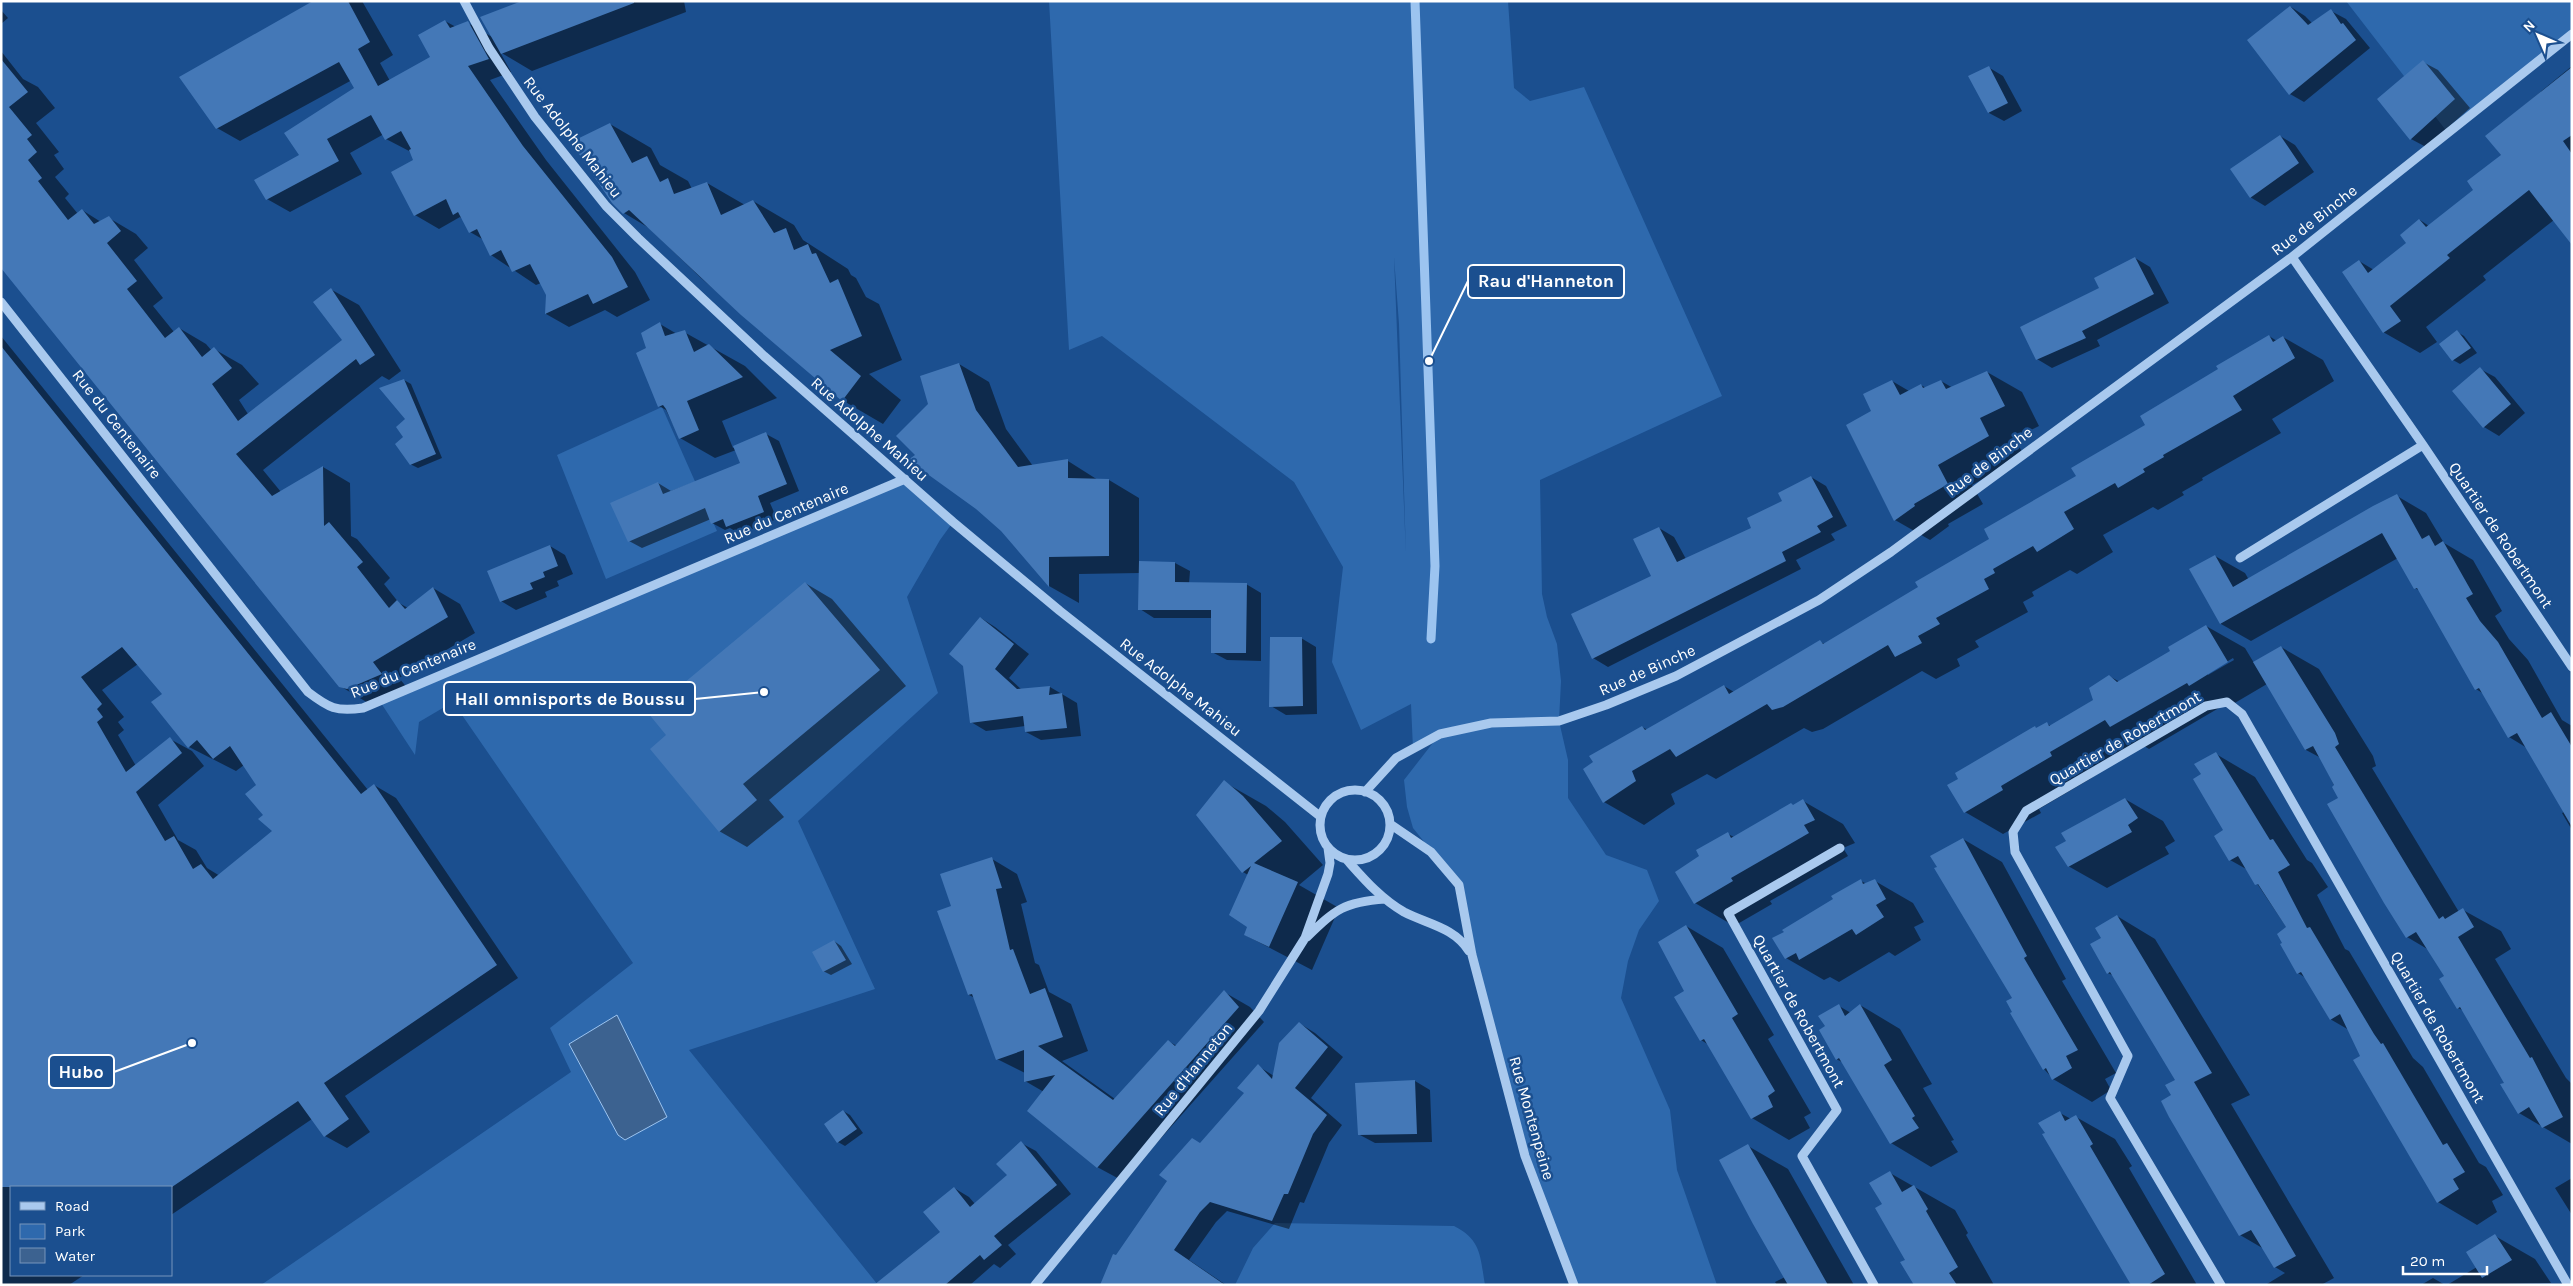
<svg xmlns="http://www.w3.org/2000/svg" width="2573" height="1286" font-family="Karla,sans-serif">
<style>
.green{fill:#2e69ad;fill-rule:evenodd}
.water{fill:#3c6290;stroke:#9cc4f0}
.shadow{fill:#0007;fill-rule:evenodd}
.lines{fill:none;stroke-linecap:round;stroke-linejoin:round}
.stream{stroke:#9cc4f0;stroke-width:9}
.building{fill:#4478b7;fill-rule:evenodd}
.minor{stroke:#a9c9ee;stroke-width:9}
.labels{text-anchor:middle;dominant-baseline:central;stroke-width:5;stroke-linejoin:round;paint-order:stroke}
.street-label{font-size:16px;fill:#fff;stroke:#1b4f8f}
.leader{fill:none;stroke:#fff;stroke-width:2}
.callout-dot{fill:#fff;stroke:#1b4f8f;stroke-width:2}
.callout{fill:#1b4f8f;stroke:#fff;stroke-width:2}
.callout-label{font-size:18px;text-anchor:middle;font-weight:bold;fill:#fff}
</style>
<rect width="100%" height="100%" fill="#1b4f8f"/>
<path class="green" d="M1049 1H1508L1514 88 1530 101 1584 87 1722 396 1540 480 1542 594 1547 617 1557 644 1561 681 1559 721 1568 760V798L1606 855 1647 870 1659 901 1639 930 1628 961 1621 998 1670 1110 1677 1170 1717 1285H1574L1525 1156 1459 885 1413 828 1407 807 1404 780 1439 735 1413 749 1411 704 1361 730 1332 662 1343 567 1294 482 1102 336 1069 350ZM1394 257 1399 324 1406 557V556Z
M2346 1H2572V34L2448 133Z
M662 407 717 531 606 579 557 455Z
M905 479 953 522 940 540 907 597 938 693 798 821 875 989 689 1050 878 1285H261L571 1072 550 1028 633 963 453 702 419 722 415 755 379 700Z
M1275 1223 1454 1226C1482 1240 1480 1257 1485 1285H1235L1253 1248Z"/>
<path class="water" d="M617 1015 667 1117 625 1140 618 1135 569 1044Z"/>
<path class="shadow" d="M316 1H362L393 55 380 63 390 81 431 58 445 21 456 27 468 23 492 37 520 3 519 1H684L686 12 532 71 500 52 511 72 490 80 546 160 635 272 650 300 617 317 605 310 569 327 546 314 547 295 541 283 536 285 491 255 484 240 470 232 464 220 460 217 439 229 415 215 393 172 415 160 411 152 386 139 384 134 350 153 362 174 290 212 267 199 356 88 352 80 240 141 217 128Z
M2291 7 2305 16 2312 23 2331 11 2346 19 2370 48 2304 102 2290 94Z
M1 10 8 18 1 24Z
M1 51 23 79 38 87 55 108 36 123 59 152 54 155 64 169 55 177 69 194 65 198 78 214 82 210 101 222 109 218 136 234 148 248 134 260 163 298 153 306 174 332 179 328 206 344 212 351 214 349 242 365 259 384 239 400 248 414 343 340 332 290 359 305 401 371 389 380 382 376 263 470 281 492 323 467 350 483 351 536 357 539 390 578 384 584 399 603 408 608 433 588 460 604 475 633 399 678 409 690 368 703 340 686 1 266Z
M2423 62 2438 70 2470 108 2426 147 2411 139Z
M2572 66V243L2554 220 2483 276 2486 280 2426 327 2437 342 2420 353 2383 332 2359 261 2374 270 2408 243 2420 220 2429 226 2475 190 2502 156 2487 136Z
M1988 67 2003 76 2022 111 2004 121 1989 113Z
M610 124 651 148 660 165 688 181 692 189 707 183 745 205 753 201 794 225 803 240 848 269 851 275 856 278 866 297 879 304 902 360 869 374 901 400 883 424 842 400 701 278 649 228 624 213Z
M2280 136 2295 145 2314 172 2265 206 2250 197Z
M2135 258 2150 267 2169 303 2097 340 2100 346 2052 368 2037 359 2101 288Z
M660 324 677 334 684 332 745 366 777 398 722 421 733 448 766 434 779 441 799 491 770 503 777 519 740 534 730 528 725 530 712 523 711 519 642 548 629 541 658 483 671 491 742 464 736 450 715 458 680 438 666 410 659 406 647 348Z
M2457 332 2464 336 2477 353 2460 364 2453 360Z
M1 336 368 790 374 785 396 798 518 978 345 1096 370 1132 347 1148 325 1136 312 1119 171 1215V1187H11V1275H84L69 1285H1ZM138 664 164 694 152 703 189 747 236 771 244 765 258 785 264 815 274 831 220 876 207 868 196 850 178 840 158 805 204 766 192 751 170 739 136 766 118 735 124 730 118 722 124 717 102 690Z
M2269 336 2277 341 2283 337 2323 360 2334 381 2272 419 2281 433 2202 478 2203 480 2182 492 2184 495 2158 510 2153 507 2103 535 2113 552 2077 574 2070 570 2032 592 2034 596 2023 602 2028 612 1975 641 1979 647 1957 659 1960 666 1936 679 1922 671 1823 729 1812 732 1804 728 1716 779 1707 774 1671 794 1675 804 1644 825 1604 802 1642 727 1648 730 1724 686 1734 692 1820 642 1825 644 1920 588 1991 540 2220 370Z
M959 364 989 382 1006 429 1033 466 1068 461 1098 480H1109L1139 498V562L1175 563 1190 571 1189 584H1246L1261 593V661L1227 660 1212 652 1213 618H1154L1140 609V573L1079 574V603L1049 586 1002 530 917 455 929 405Z
M2480 369 2495 377 2525 413 2499 436 2484 427 2453 391Z
M1987 372 2022 392 2039 426 2015 438 2024 456 1972 485 1983 504 1948 524 1949 526 1930 540 1895 520 1873 411 1892 381 1909 391 1921 385 1926 388 1941 381 1953 388Z
M404 380 411 384 442 458 418 468 410 464 405 437 406 419Z
M1811 477 1826 486 1847 526 1831 534 1835 540 1796 560 1801 569 1608 667 1593 658 1652 577 1659 528 1674 537 1686 559 1753 529Z
M2397 496 2426 513 2444 543 2473 560 2502 611 2495 616 2509 639 2528 660 2562 720 2572 726V830L2562 813 2564 812 2527 748 2509 737 2484 694 2476 689 2420 591 2415 588 2398 558 2251 641 2221 624 2190 570 2215 556 2245 573 2249 580Z
M550 546 565 555 573 574 557 581 559 586 545 592 547 597 516 610 501 601Z
M805 583 832 599 906 686 769 800 784 817 747 847 719 831 668 736Z
M981 618 995 627 1029 654 1009 678 1022 690 1050 687 1077 703 1081 736 1041 740 1026 732 1025 726 986 731 971 722 964 665Z
M2206 626 2245 648 2254 663 2281 647 2319 669 2373 756 2376 766 2372 768 2459 912 2463 910 2501 931 2511 949 2495 959 2566 1078 2572 1084V1144L2519 1113 2506 1084 2464 1011 2458 1008 2445 977 2429 950 2407 937 2321 758 2306 750 2267 684 2228 707 2224 705 2149 749 2141 744 2090 779 2039 809 2041 813 2003 834 1965 812 2037 729 2047 724 2051 726 2094 700 2109 676 2120 682 2172 652ZM2233 658 2234 660 2208 675V673Z
M1301 638 1316 647 1317 714 1286 715 1271 706Z
M2216 754 2255 777 2307 860 2312 863 2328 887 2317 895 2345 949 2349 951 2413 1058 2423 1067 2479 1163 2486 1167 2503 1195 2492 1201 2497 1212 2477 1225 2438 1202 2349 1030 2330 1019 2306 978 2298 973 2284 943 2287 928 2248 870 2230 860 2224 830 2203 775Z
M1224 782 1266 806 1285 822 1323 865 1299 885 1339 908 1312 970 1245 935 1248 927V875L1243 872Z
M2125 799 2163 821 2175 841 2165 847 2169 854 2107 888 2068 866 2067 841Z
M1803 801 1843 824 1855 843 1843 848 1848 856 1770 901 1772 904 1734 926 1695 903 1701 856 1728 834 1734 837Z
M1963 839 2002 862 2066 979 2062 981 2116 1073 2105 1079 2111 1090 2092 1102 2053 1079 2044 1069 2014 1012 2013 999 1938 868Z
M992 859 1017 874 1027 902 1021 904 1035 963 1039 965 1049 992 1071 1004 1088 1051 1062 1061 1115 1099 1168 1041 1177 1046 1224 992 1250 1007 1264 1022 1123 1181 1097 1167 1044 1092 1025 1081V1073L997 1059 975 998 969 995 952 906Z
M1861 881 1867 884 1875 881 1913 903 1924 922 1914 927 1921 940 1895 956 1889 952 1839 982 1830 977 1824 980 1786 958 1835 899Z
M2117 916 2155 939 2250 1095 2231 1104 2334 1278 2321 1285 2267 1284 2285 1273 2275 1267 2264 1249 2240 1235 2173 1095 2177 1080 2114 976 2108 973 2103 939Z
M1686 926 1723 948 1774 1035 1768 1039 1811 1113 1804 1117 1810 1128 1789 1140 1752 1118 1709 1045 1701 1040 1686 991Z
M834 941 841 946 852 964 831 975 823 971Z
M1860 1005 1900 1029 1932 1084 1923 1088 1954 1140 1951 1141 1958 1152 1931 1167 1891 1143 1844 1063 1836 1059 1827 1027 1839 1006 1851 1013Z
M1299 1023 1315 1033 1343 1057 1311 1098 1342 1125 1329 1143 1304 1203 1300 1202 1289 1229 1227 1211 1216 1222 1189 1260 1226 1285H1101L1117 1257 1201 1144 1245 1093 1258 1066 1274 1076Z
M1415 1081 1430 1090 1432 1142 1375 1143 1360 1135Z
M843 1111 850 1115 863 1133 845 1146 838 1142Z
M2060 1113 2071 1119 2076 1117 2115 1139 2132 1166 2129 1168 2197 1285H2134Z
M1021 1143 1036 1151 1071 1194 1008 1245 1016 1254 1000 1268 994 1264 970 1285H883L942 1232 954 1188 969 1197 975 1204 1009 1175Z
M1748 1146 1788 1169 1854 1285H1777L1775 1282 1785 1277Z
M1890 1173 1955 1210 1968 1233 1966 1235 1994 1285H1916L1884 1204Z
M2572 1178V1215L2555 1188Z
M2495 1236 2535 1259 2551 1283 2447 1285 2477 1267Z
M2433 1278 2445 1285H2421Z"/>
<g class="lines">
<path class="stream" d="M1415 1 1435 566 1431 639"/>
</g>
<path class="building" d="M313 1H348L370 42 358 49 378 86 430 57 418 35 445 20 450 28 468 21 489 59 468 66 523 146 612 257 628 287 593 304 588 294 545 314 546 295 530 264 512 272 501 250 490 256 477 229 469 233 458 212 453 215 446 199 414 216 391 172 413 160 409 150 411 149 401 131 385 140 371 115 327 139 339 161 266 200 254 180 299 155 284 133 354 88 339 62 216 129 179 77Z
M522 1H634V3L501 54 480 17Z
M2290 6 2308 25 2331 9 2341 24 2343 23 2356 40 2289 95 2247 40Z
M1 59 28 92 9 107 32 135 27 139 37 152 28 160 42 178 38 181 68 220 82 209 94 224 109 216 121 231 107 243 137 281 127 289 165 338 179 327 202 357 214 347 232 368 212 384 238 421 342 340 313 302 331 288 375 355 360 365 356 359 236 454 272 496 323 466 324 526 329 522 363 562 357 567 389 608 397 600 405 609 433 587 448 617 373 662 382 674 347 689 339 687 1 268Z
M2423 60 2455 99 2410 140 2377 99Z
M1989 66 2008 103 1988 113 1968 76Z
M2572 67V135L2563 141 2572 154V245L2529 190 2447 255 2450 258 2390 306 2401 321 2383 333 2342 272 2359 260 2368 273 2406 243 2400 235 2419 219 2426 227 2473 190 2467 181 2501 155 2485 136Z
M610 123 632 163 647 156 660 182 668 178 674 194 707 182 721 215 753 200 774 233 786 228 794 250 808 244 812 254 816 253 830 283 838 279 862 336 830 350 861 376 842 401 741 315 629 210 623 214 612 203 571 142Z
M2280 135 2299 163 2250 198 2230 169Z
M2135 257 2154 294 2082 331 2086 338 2036 360 2020 327 2099 288 2094 278Z
M660 322 665 336 685 330 694 352 709 344 743 377 687 401 699 430 679 439 666 409 663 405 658 407 636 353 646 348 641 333Z
M2457 330 2471 348 2452 361 2439 344Z
M2269 335 2273 342 2283 336 2295 358 2233 396 2242 410 2163 455 2164 457 2143 469 2145 472 2118 488 2115 483 2064 512 2074 529 2037 552 2033 546 1993 569 1995 573 1984 579 1989 589 1936 618 1940 624 1918 636 1922 643 1895 657 1888 645 1783 707 1772 710 1767 704 1676 757 1670 749 1632 771 1636 781 1603 803 1583 769 1593 762 1589 756 1642 726 1645 730 1724 685 1729 694 1820 640 1823 644 1918 587 1915 582 1989 539 1984 529 2076 476 2071 468 2145 425 2140 416 2218 369 2216 366Z
M1 346 361 794 374 784 497 965 324 1083 349 1119 324 1137 298 1101 172 1187H1ZM122 647 162 694 151 702 188 748 197 740 213 759 230 746 256 785 245 794 263 815 258 819 272 831 213 879 201 864 193 869 174 836 165 841 136 792 182 753 170 737 126 772 97 722 103 717 97 709 102 704 81 677Z
M959 363 976 410 1018 467 1068 459V478L1109 479V556L1049 557V587L1001 531 976 509 908 460 915 455 896 436 928 404 920 376Z
M2480 367 2511 404 2483 428 2452 391Z
M1987 371 2005 406 1980 418 1989 436 1938 465 1948 484 1914 504 1915 506 1894 521 1846 425 1871 411 1863 394 1892 380 1900 395 1921 384 1923 388 1941 380 1946 389Z
M404 379 436 454 410 465 395 444 403 437 396 427 405 419 379 388Z
M766 432 787 484 758 496 764 512 726 527 723 519 711 524 705 508 628 542 610 503 658 482 663 494 740 463 733 446Z
M1811 476 1833 517 1817 526 1821 532 1782 552 1786 561 1592 659 1571 614 1651 576 1633 539 1659 527 1677 562 1751 528 1747 518 1782 501 1778 493Z
M2397 494 2422 539 2429 535 2435 546 2443 541 2473 594 2466 598 2480 621 2498 642 2542 718 2551 712 2572 747V827L2517 733 2508 738 2479 688 2475 690 2417 588 2414 589 2382 533 2220 624 2189 569 2215 555 2233 587 2373 506Z
M550 545 558 566 543 572 545 577 530 583 533 589 500 602 487 571Z
M1139 561 1175 562V582L1247 583 1246 653H1211V610H1138Z
M805 582 880 670 743 784 757 800 719 832 650 749 666 735 648 713Z
M980 617 1014 644 995 669 1017 689 1050 686 1049 695 1062 693 1067 728 1025 732 1023 716 970 723 963 666 949 654Z
M2206 625 2228 662 2189 686 2187 683 2110 727 2105 720 2050 752 2052 756 2001 786 2003 790 1964 813 1947 785 1958 779 1955 773 2035 726 2036 728 2047 722 2049 726 2093 700 2089 688 2109 675 2117 682 2170 651 2168 647Z
M1270 637H1302L1303 706 1269 707Z
M2281 646 2335 733 2339 744 2335 747 2439 919 2443 916 2445 919 2463 908 2474 927 2458 937 2530 1058 2532 1057 2563 1117 2542 1128 2529 1107 2518 1114 2500 1084 2504 1083 2460 1007 2457 1009 2439 979 2444 976 2416 932 2406 938 2384 903 2327 804 2338 798 2332 787 2334 785 2313 746 2305 750 2253 662Z
M2216 752 2270 840 2273 839 2290 865 2278 872 2307 928 2310 927 2374 1034 2381 1044 2383 1043 2443 1145 2447 1143 2465 1172 2453 1179 2459 1189 2437 1203 2353 1060 2360 1056 2340 1014 2330 1020 2301 972 2297 974 2280 944 2282 943 2277 934 2286 927 2258 884 2255 885 2238 856 2229 861 2214 836 2223 830 2193 779 2201 774 2194 764Z
M1224 780 1243 796 1282 841 1254 863 1298 882 1269 947 1244 935 1247 927 1229 915 1251 866 1242 873 1196 815Z
M2125 798 2138 818 2128 825 2132 832 2068 867 2055 847 2066 841 2061 833Z
M1803 799 1815 820 1804 825 1809 833 1731 878 1733 881 1694 904 1675 872 1699 856 1696 850 1728 832 1731 838 1791 803 1793 805Z
M1963 838 2027 956 2024 958 2078 1050 2066 1056 2072 1068 2052 1080 2046 1068 2043 1070 2010 1013 2012 1012 2006 1001 2012 998 1934 868 1937 867 1930 856Z
M992 857 1002 888 996 889 1010 950 1013 949 1030 994 1045 988 1063 1037 1038 1046 1113 1100 1168 1040 1175 1046 1224 990 1239 1007 1097 1168 1027 1111 1055 1075 1024 1082V1050L996 1060 972 994 968 995 937 911 951 906 940 874Z
M1861 879 1863 884 1875 879 1886 899 1876 905 1884 917 1856 935 1852 929 1799 960 1796 953 1785 959 1772 938 1784 932 1782 930 1833 899 1831 896Z
M2117 915 2212 1073 2194 1082 2296 1256 2274 1268 2251 1230 2239 1236 2169 1117 2161 1101 2171 1095 2165 1085 2175 1080 2110 972 2107 974 2090 944 2101 938 2095 928Z
M1686 925 1738 1014 1732 1018 1775 1091 1768 1096 1773 1107 1751 1119 1704 1039 1700 1041 1674 997 1684 991 1658 942Z
M834 940 846 960 823 972 812 952Z
M1839 1004 1845 1016 1860 1004 1892 1060 1884 1065 1915 1116 1912 1118 1919 1128 1890 1144 1839 1058 1836 1060 1819 1030 1825 1026 1818 1016Z
M1299 1022 1328 1047 1295 1088 1327 1115 1313 1134 1288 1194H1284L1272 1221 1210 1202 1200 1212 1174 1250 1225 1285H1100L1113 1254 1116 1255 1167 1181 1159 1175 1192 1138 1200 1143 1244 1093 1237 1088 1258 1064 1272 1079 1279 1043Z
M1415 1080 1417 1134 1358 1135 1355 1083Z
M843 1110 857 1129 837 1143 824 1124Z
M2060 1111 2065 1121 2076 1115 2093 1144 2090 1146 2165 1274 2148 1285H2131L2042 1134 2045 1133 2038 1123Z
M1021 1141 1057 1185 994 1236 1002 1245 984 1260 980 1255 945 1285H874L940 1232 923 1212 954 1187 970 1207 1007 1175 996 1164Z
M1748 1144 1774 1189 1828 1285H1788L1753 1224 1719 1160Z
M1890 1171 1902 1192 1914 1185 1928 1209 1926 1211 1958 1267 1949 1273 1957 1285H1914L1900 1262 1905 1260 1875 1208 1882 1204 1869 1183Z
M2495 1234 2512 1260 2482 1278 2466 1252Z"/>
<g class="lines">
<path class="minor" d="M464 1 489 48 535 117 606 206 638 238 764 356 953 522 1060 611 1321 817
M2292 257 2423 445 2572 667
M1 302 308 692C329 708 336 712 363 708L905 479
M2240 558 2423 445
M1320 825a35 35 0 1 1 70 0a35 35 0 1 1-70 0Z
M1365 792 1396 758 1440 734 1491 723 1559 721 1606 705 1676 676 1819 600 1891 552 2292 257 2572 34
M1390 824 1431 852 1459 885 1472 955 1525 1156 1574 1285
M1840 848 1728 913 1837 1110 1802 1156 1874 1285
M1347 860C1364 879 1381 899 1404 912 1427 924 1454 927 1469 951
M1307 937C1336 909 1344 902 1385 899
M1035 1285 1259 1011 1305 938 1328 874 1330 863 1328 848
M2221 1285 2110 1098 2128 1056 2015 852 2013 832 2026 811 2206 706 2227 702 2242 714 2568 1285"/>
</g>
<g class="labels">
<g class="street-label">
<text transform="translate(573 137) rotate(52)">Rue Adolphe Mahieu</text>
<text transform="translate(2314 220) rotate(-38)">Rue de Binche</text>
<text transform="translate(117 424) rotate(52)">Rue du Centenaire</text>
<text transform="translate(870 429) rotate(41)">Rue Adolphe Mahieu</text>
<text transform="translate(1989 461) rotate(-37)">Rue de Binche</text>
<text transform="translate(786 513) rotate(-23)">Rue du Centenaire</text>
<text transform="translate(2501 535) rotate(56)">Quartier de Robertmont</text>
<text transform="translate(413 668) rotate(-22)">Rue du Centenaire</text>
<text transform="translate(1647 670) rotate(-24)">Rue de Binche</text>
<text transform="translate(1181 687) rotate(38)">Rue Adolphe Mahieu</text>
<text transform="translate(2125 738) rotate(-30)">Quartier de Robertmont</text>
<text transform="translate(1799 1011) rotate(61)">Quartier de Robertmont</text>
<text transform="translate(2438 1027) rotate(60)">Quartier de Robertmont</text>
<text transform="translate(1193 1069) rotate(-51)">Rue d'Hanneton</text>
<text transform="translate(1532 1118) rotate(74)">Rue Montenpeine</text>
</g>
</g>
<path class="leader" d="M1429 361L1468 281M764 692L695 699M192 1043L114 1072"/>
<g class="callout-dot">
<circle cx="1429" cy="361" r="5"/>
<circle cx="764" cy="692" r="5"/>
<circle cx="192" cy="1043" r="5"/>
</g>
<g class="callout">
<rect x="1468" y="265" width="156" height="33" rx="5"/>
<rect x="444" y="682" width="251" height="33" rx="5"/>
<rect x="49" y="1055" width="65" height="33" rx="5"/>
</g>
<g class="callout-label">
<text x="1546" y="287">Rau d'Hanneton</text>
<text x="570" y="705">Hall omnisports de Boussu</text>
<text x="81" y="1078">Hubo</text>
</g>
<rect width="2573" height="1286" fill="none" stroke="#ffffff" stroke-width="5"/>
<rect x="10" y="1186" width="162" height="90" fill="#1b4f8f" stroke="#7695bc"/>
<rect x="20" y="1202" width="25" height="8" fill="#a9c9ee" stroke="#7695bc"/>
<text x="55" y="1211" font-size="15" fill="#ffffff">Road</text>
<rect x="20" y="1224" width="25" height="15" fill="#2e69ad" stroke="#7695bc"/>
<text x="55" y="1236" font-size="15" fill="#ffffff">Park</text>
<rect x="20" y="1248" width="25" height="15" fill="#3c6290" stroke="#7695bc"/>
<text x="55" y="1261" font-size="15" fill="#ffffff">Water</text>
<g transform="translate(2538 35) rotate(315)" stroke="#1b4f8f" stroke-width="4" paint-order="stroke">
<path d="M0-4L9 19L0 12L-9 19Z" fill="#ffffff"/>
<text y="-8" font-size="14" font-weight="bold" text-anchor="middle" fill="#ffffff">N</text>
</g>
<path d="M2403 1266v8h84v-8" fill="none" stroke="#ffffff" stroke-width="2.5"/>
<text x="2410" y="1266" font-size="15" fill="#ffffff" stroke="#1b4f8f" stroke-width="4" paint-order="stroke">20 m</text>
</svg>
